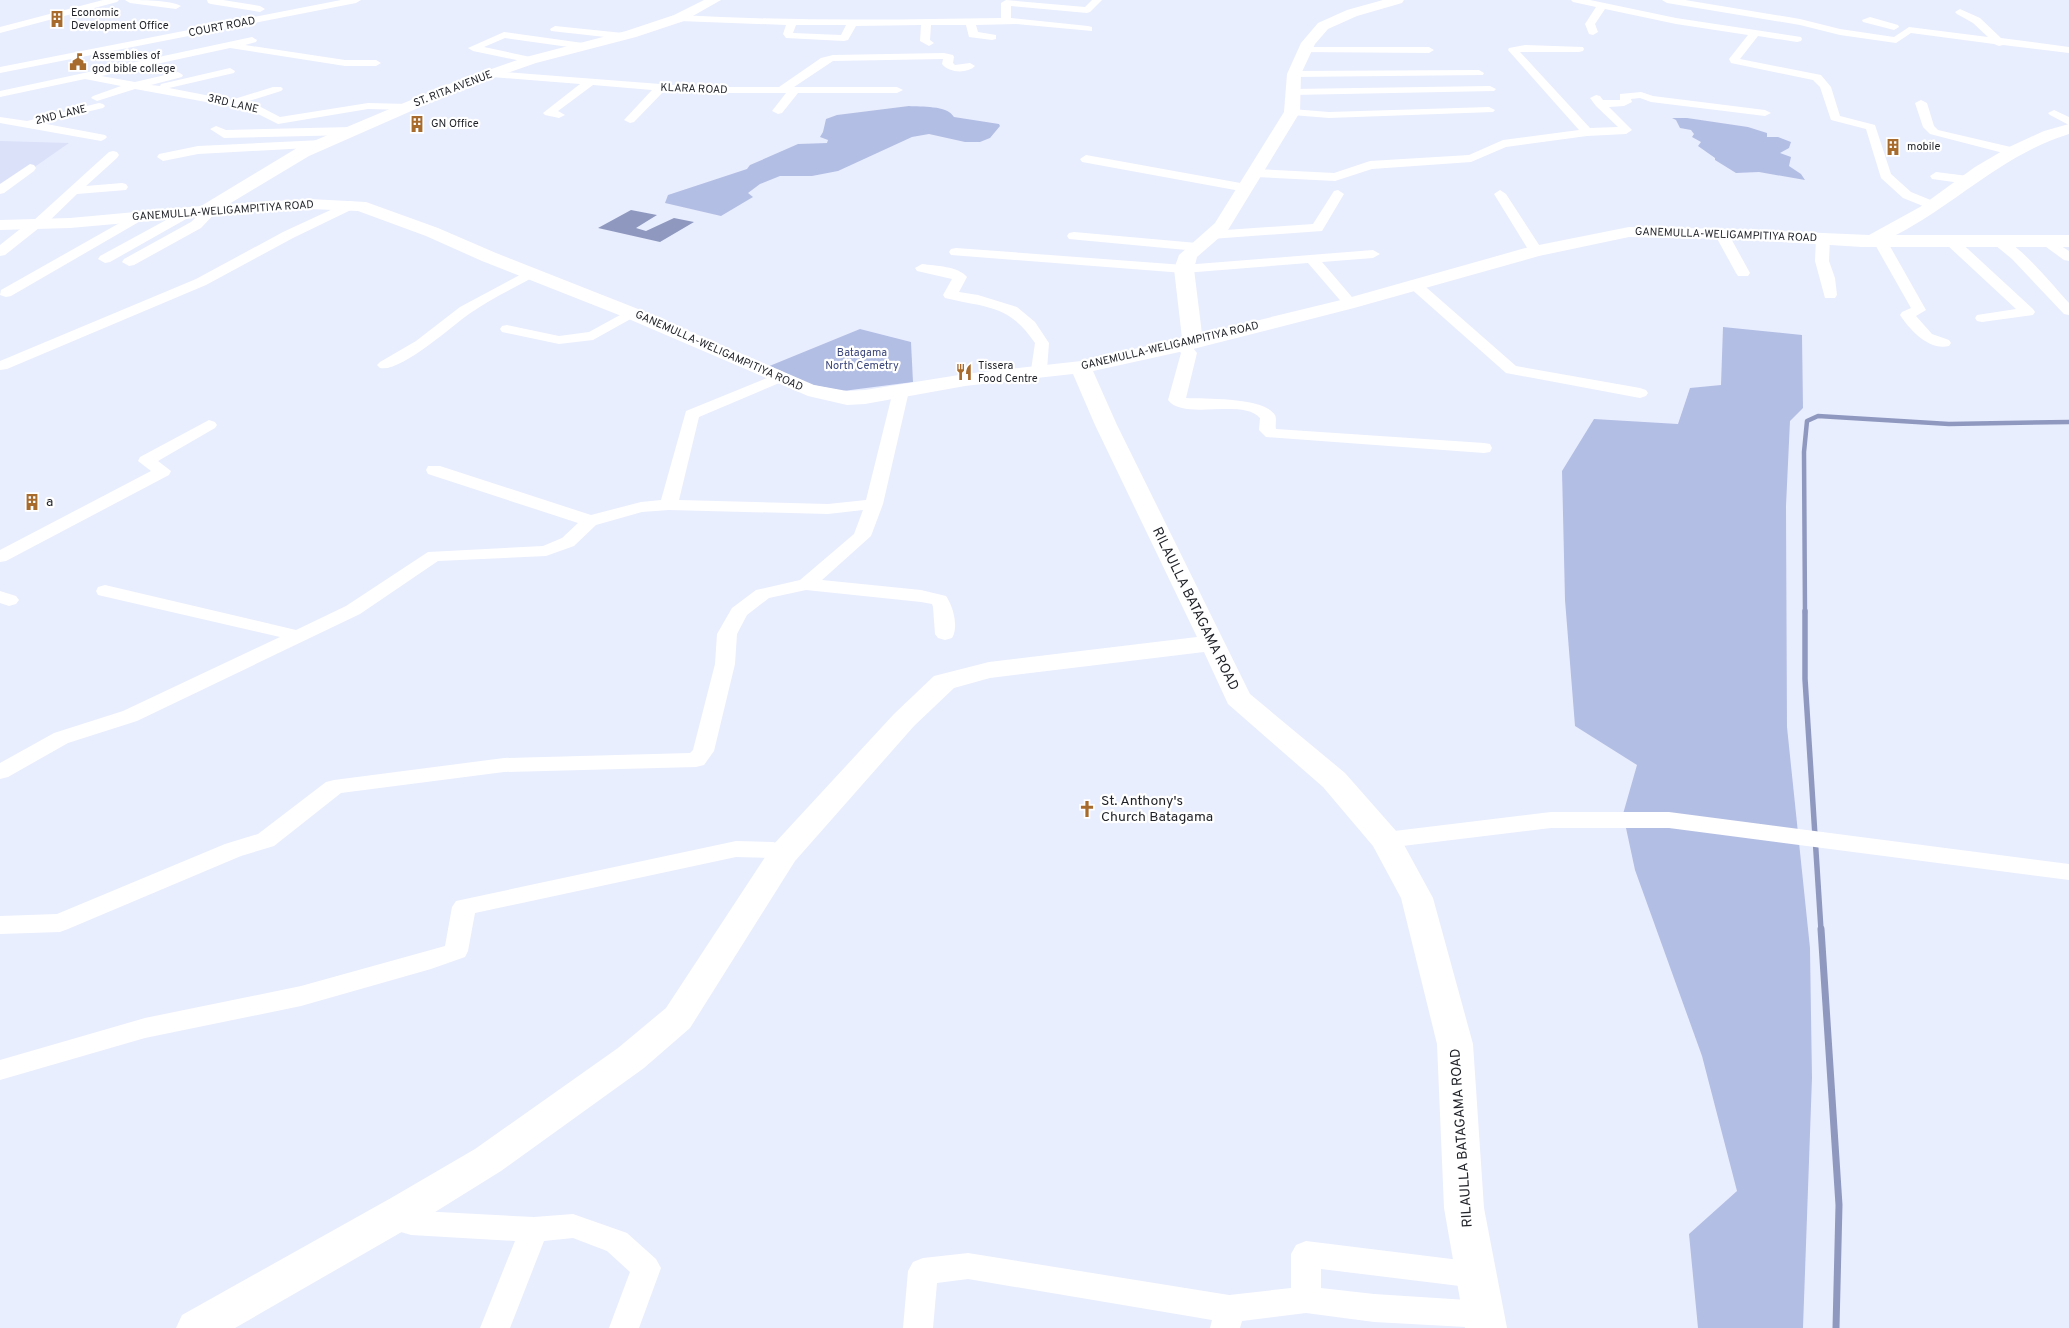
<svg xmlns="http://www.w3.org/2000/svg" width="2069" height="1328" font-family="Overpass,sans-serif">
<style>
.built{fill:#dbe1f9}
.green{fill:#b3bee4}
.water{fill:#8f99c0}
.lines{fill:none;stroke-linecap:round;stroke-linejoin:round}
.stream-far2{stroke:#8f99c0;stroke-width:4.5}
.stream-far1{stroke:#8f99c0;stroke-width:5.5}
.stream{stroke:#8f99c0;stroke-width:7}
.street{fill:#fff;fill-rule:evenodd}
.secondary{fill:#fff;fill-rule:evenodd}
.labels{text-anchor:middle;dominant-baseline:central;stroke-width:4.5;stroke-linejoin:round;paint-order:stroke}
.far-poi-label{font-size:11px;fill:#1f2127;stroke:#fff;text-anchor:start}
.far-street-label{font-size:11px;fill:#1f2127;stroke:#fff}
.far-park-label{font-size:11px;fill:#3b467a;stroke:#fff}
.poi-label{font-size:14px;fill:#1f2127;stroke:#fff;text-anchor:start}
.street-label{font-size:14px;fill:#1f2127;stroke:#fff}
</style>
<rect width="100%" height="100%" fill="#e9eefe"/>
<path class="built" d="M0 141 69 143 0 191Z"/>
<path class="green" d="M909 106C921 107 947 105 954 117L999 124 1000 126 990 138 980 142H965L929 134 912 137 838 171 812 176H780L760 184 748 193 753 197 721 216 665 203 668 195 747 169 750 165 798 144 827 143 828 140 820 137 823 132 826 119 837 115Z
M1672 118H1687L1748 127 1767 133V137H1778L1791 142 1789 148 1780 153 1791 157 1789 166 1801 174 1805 180 1759 172 1736 173 1715 160V158L1698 146 1701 142 1692 137 1694 134 1691 130 1680 128 1676 120Z
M1723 327 1802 335 1803 408 1790 421 1786 506 1787 727 1810 948 1812 1078 1803 1328H1698L1689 1234 1737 1191 1702 1056 1635 870 1623 814 1637 765 1575 726 1565 600 1562 471 1594 419 1678 424 1690 388 1721 385Z
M860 329 911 342 913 382 843 391 808 384 767 367Z"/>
<path class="water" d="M631 210 657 215 636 228 646 231 674 218 694 222 660 242 598 228Z"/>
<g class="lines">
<path class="stream-far2" d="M1805 613 1804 452 1807 421 1818 416 1949 424 2069 422"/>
<path class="stream-far1" d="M1805 611V679L1821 930"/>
<path class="stream" d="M1821 929 1839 1205 1836 1328"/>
<path class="street" d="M103 0H119L117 2 0 33V27Z
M125 0C139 0 171 0 181 6L176 9 130 3Z
M207 0H223L260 6 265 9 260 12 211 4 208 3Z
M341 0H361L356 3 0 73V67Z
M1006 0 1085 7 1092 0H1102L1090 12 1087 13 1011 6V18L1088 26 1092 27V31L1016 24 976 25 978 32 996 35V39L992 40 969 37 966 25H931L930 40 934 43 929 46 920 41 921 25 856 26 848 40 844 41 786 38 783 34 786 25 679 21 674 18 679 15C786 21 894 20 1001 18V3ZM796 25H846L841 35 793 33Z
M1571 0H1590L1676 18 1801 37 1802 39 1801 41 1797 42 1758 36 1740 59 1821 75 1831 87 1840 116 1875 125 1891 174 1911 192 1938 203 1939 206 1933 210 1903 198 1881 178 1866 129 1831 120 1820 87 1813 80 1731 63 1729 59 1748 35 1676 24 1605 9 1595 24 1598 32 1593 35 1589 34 1585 24 1596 7 1573 2Z
M1662 0H1685L1800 19 1840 29 1894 37 1909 27 1988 37 1973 23 1957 14 1955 12 1960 9 1980 18 2001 38 2069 47V53L2003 45 1999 46 1994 44 1911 33 1896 43 1840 35 1800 25 1667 3Z
M1870 17 1898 25 1899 27 1894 30 1863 22 1862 20Z
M555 26 623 33 628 36 623 39 551 31 550 29Z
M504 32 583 43 588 46 583 49 505 38 484 47 535 58 536 60 531 63 473 51 468 48Z
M252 37 257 40 256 42 245 45 345 60H376L381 63 376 66H345L230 48 101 76 135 82 178 72 183 75 182 77 151 85 160 86 161 84 230 68 235 71 234 73 169 88 231 100 273 87H281L283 89 281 91 246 102 257 105 280 117 368 103 408 104 414 107 408 110 368 109 278 124 250 110 135 89 97 101 91 98 93 96 121 86 85 79 0 97V91Z
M1525 45 1583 47 1584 49 1583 51 1579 52H1520L1590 128 1618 127 1596 106 1590 98 1596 95 1600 96 1603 100H1620V94L1641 92 1653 96 1765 110 1771 113 1765 116 1651 102 1640 98 1631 99 1632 102 1624 106 1609 107 1632 130 1626 134 1587 136 1506 147 1471 162 1372 169 1335 181 1255 177 1249 173 1255 169 1334 173 1370 161 1469 155 1503 140 1579 130 1508 50 1509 48Z
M1305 47H1429L1434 50 1429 53 1301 52 1300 50 1301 48Z
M944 53 953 55 954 57 953 63 955 65 970 63 975 66C967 74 949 73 942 64L943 59 833 61 794 87H897L903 90 897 93H798L782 113 778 114 772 111 786 93H699L664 91 634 122 630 123 624 120 652 90 593 85 558 111 565 115 559 118 545 115 543 113 580 84 491 77 486 74 491 71 699 87H779L821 58 833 55Z
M1479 70 1484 73 1483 75 1294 77 1289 74 1294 71Z
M1490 86 1496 89 1494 91 1292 95 1286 92 1292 89Z
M1921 100 1927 103 1934 126 1938 130 2015 148 2017 151 2011 155 1930 134 1923 127 1915 103Z
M99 103 103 104 105 106 103 108 41 123 105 135 107 137 105 139 101 141 0 123V117L27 121Z
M1489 107 1495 110 1493 112 1329 118 1292 115 1286 112 1292 109 1329 112Z
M2054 110 2069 117V125L2050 115 2048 113Z
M216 126 226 130 352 127 358 131 352 135 224 138 210 129Z
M322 140 328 144 326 147 198 154 163 161 157 157 159 154 198 146Z
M113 151 117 152 119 155 117 158 86 186 122 183 126 184 128 187 126 190 77 194 43 227 39 228 5 255 0 256V245L29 222 33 221 109 152Z
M1086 155 1246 184 1252 188 1246 192 1082 162 1080 159Z
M30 164 34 165 36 168 34 171 4 193 0 194V184Z
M1936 172 1968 176 1974 180 1968 184 1932 179 1930 176Z
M1338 190 1344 194 1322 231 1211 239 1204 235 1211 231 1313 224 1334 191Z
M1500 190 1506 194 1543 251 1541 254 1536 255 1529 251 1494 194Z
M350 201 355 202 356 205 355 208 293 238 206 285 7 369 0 370V361L196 279 283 232Z
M212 206 218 210 201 228 134 265 129 266 122 262 124 259 191 222 207 207Z
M190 207 196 211 195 214 110 262 105 263 98 259 100 256Z
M139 212 146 216 144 219 11 296 6 297 0 295 1 290Z
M1721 229 1728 233 1750 273 1748 276H1738L1736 273 1714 233Z
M1074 232 1197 243 1204 247 1197 251 1069 239 1067 236 1069 233Z
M1823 234 1830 238 1829 261 1835 278 1837 295 1835 298H1825L1815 261 1816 238Z
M1880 237 1887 241 1926 310 1916 316 1932 334 1949 340 1951 343 1949 346C1929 351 1910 330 1900 315L1902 312 1911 308 1873 241Z
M1951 237 1956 238 2033 309 2035 312 2033 315 1982 322 1977 321 1975 318 1977 315 2016 309 1946 244 1944 241 1946 238Z
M2047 237 2069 251V261L2064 260 2042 244 2040 241 2042 238Z
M2000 238C2018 242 2055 288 2069 303V315L2064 314 2012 259 1995 245 1993 242 1995 239Z
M956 248 1184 265 1373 250 1380 254 1373 258 1322 262 1357 303 1355 306H1345L1308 263 1184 273 951 255 949 252 951 249Z
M922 264C936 266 958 266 967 277L959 292 978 295 1017 307 1035 322 1049 343 1047 370 1044 373H1034L1031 370 1035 343C1009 304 986 308 945 298L943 295 952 279 917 271 915 268Z
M531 269 538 273 536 276C514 288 490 299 469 314 452 326 400 373 380 368L377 365 380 362 416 341 460 307Z
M1414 280 1419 281 1516 366 1640 388 1646 390 1648 393 1646 396 1640 398 1506 373 1409 287 1407 284 1409 281Z
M631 309 636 310 638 313 636 316 593 340 559 344 502 332 500 329 502 326 507 325 559 336 589 332Z
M1183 340 1188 342 1197 353 1186 398C1206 399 1264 397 1275 415 1277 419 1275 425 1276 429L1484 443 1490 444 1492 448 1490 452 1484 453 1266 437 1259 430 1260 418C1243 398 1183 421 1168 400L1181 353 1175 345 1178 342Z
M779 373 784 375 787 378 784 381 699 417 679 500 828 504 866 500 893 391 895 388H907L909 391 883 504 871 536 822 580 921 590 946 596C953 606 959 627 952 638L945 640 938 638 935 634 933 607 932 604 921 602 806 590 769 598 747 615 737 634 735 664 714 751 704 765 696 767 504 772 341 793 274 846 241 856 68 929 60 932 0 934V916L57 914 225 844 258 834 326 782 334 780 504 758 690 753 693 750 715 664 717 634 732 608 756 590 800 580 854 534 863 510 828 514 669 510 642 512 596 525 574 546 546 556 438 561 360 614 137 721 68 743 8 777 0 779V763L54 733 123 711 280 637 98 595 96 591 98 587 105 585 296 630 346 606 428 552 543 546 562 538 578 523 428 474 426 470 428 466H440L591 515 641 502 661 500 686 411Z
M209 420 215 422 217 425 215 428 158 461 171 471 169 475 6 561 0 562V550L151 471 138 461 140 457Z
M0 591 16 596 19 600 16 604 9 606 0 603Z
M1551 812H1669L2069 864V880L1669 828H1551L1386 848 1378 846 1375 840 1378 834 1386 832Z
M736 841 773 842 792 847 795 853 792 859 784 861 773 858 736 857 475 913 468 951 465 957 431 969 301 1006 145 1038 0 1080V1060L145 1018 301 986 445 946 452 907 456 901Z
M405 1198 415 1201 420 1211 534 1217 573 1214 627 1233 656 1259 661 1268 639 1328H609L630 1272 607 1251 573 1238 544 1241 510 1328H480L515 1241 411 1235 401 1232 391 1210 395 1201Z
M1306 1241 1476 1262 1486 1266 1491 1275 1486 1284 1476 1288 1321 1269V1288L1374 1294 1483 1301 1494 1305 1498 1315 1494 1325 1485 1328 1374 1322 1306 1313 1242 1321 1240 1328H1210L1212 1320 968 1279 937 1283 933 1328H903L908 1271 913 1262 923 1258 968 1253 1229 1295 1291 1288V1254L1296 1245Z"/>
<path class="secondary" d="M704 0H721L684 21 636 37 536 63 459 90 309 156 229 204 310 199 366 202 438 228 496 253 638 309 814 385 847 391 865 390 965 374 1081 361 1182 338 1174 269 1179 255 1215 223 1284 112 1287 74 1301 43 1318 23 1347 10 1383 0H1404L1402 3 1357 16 1328 29 1315 44 1301 74 1300 112 1228 230 1197 257 1194 269 1202 334 1341 300 1529 247 1629 227 1731 229 1869 235 1920 207 1975 167 2009 147 2044 131 2069 124V134C2003 154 1956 204 1896 235H2069V247H1862L1731 239 1629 237 1539 256 1354 308 1193 349 1093 371 1117 425 1250 694 1345 773 1397 832 1433 898 1473 1044 1484 1208 1507 1328H1465L1444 1208 1437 1044 1401 898 1373 846 1323 787 1228 704 1204 652 990 678 954 688 914 726 795 861 690 1028 644 1068 501 1171 419 1222 235 1328H176L182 1315 391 1198 475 1149 618 1048 666 1008 773 845 894 714 934 676 989 662 1197 637 1095 425 1073 374 965 386 865 404 847 405 808 396 624 317 482 261 426 236 358 211 310 209 251 212 70 228 0 230V220L70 218 201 206 297 148 449 84 526 57 626 31 674 15Z"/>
</g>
<defs>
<g id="building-bare" transform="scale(1.35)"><path d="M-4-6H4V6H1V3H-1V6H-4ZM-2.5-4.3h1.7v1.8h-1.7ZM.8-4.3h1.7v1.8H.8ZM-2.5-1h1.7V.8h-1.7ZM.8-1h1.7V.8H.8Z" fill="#a86b2e" stroke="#fff" stroke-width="2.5" paint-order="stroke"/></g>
<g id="civic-bare" transform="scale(1.35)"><path d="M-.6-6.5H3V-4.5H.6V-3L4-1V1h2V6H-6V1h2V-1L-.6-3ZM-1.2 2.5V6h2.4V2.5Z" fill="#a86b2e" stroke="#fff" stroke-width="2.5" paint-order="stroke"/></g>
<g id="restaurant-bare" transform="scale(1.35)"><path d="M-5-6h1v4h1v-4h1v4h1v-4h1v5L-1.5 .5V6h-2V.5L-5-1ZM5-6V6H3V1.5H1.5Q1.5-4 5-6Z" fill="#a86b2e" stroke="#fff" stroke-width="2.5" paint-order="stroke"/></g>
<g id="church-bare" transform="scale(1.35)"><path d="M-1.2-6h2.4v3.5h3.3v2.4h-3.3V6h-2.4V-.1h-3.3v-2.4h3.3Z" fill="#a86b2e" stroke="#fff" stroke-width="2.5" paint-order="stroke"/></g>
</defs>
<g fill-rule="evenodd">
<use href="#building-bare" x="57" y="19"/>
<use href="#civic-bare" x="78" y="62"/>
<use href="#building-bare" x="417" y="124"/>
<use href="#building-bare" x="1893" y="147"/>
<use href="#restaurant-bare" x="964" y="372"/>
<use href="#building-bare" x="32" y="502"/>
<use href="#church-bare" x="1087" y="809"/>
</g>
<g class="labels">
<g class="far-poi-label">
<text x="71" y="13">Economic<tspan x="71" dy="13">Development Office</tspan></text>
<text x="92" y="56">Assemblies of<tspan x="92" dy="13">god bible college</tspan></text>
<text x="431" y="124">GN Office</text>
<text x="1907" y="147">mobile</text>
<text x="978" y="366">Tissera<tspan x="978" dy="13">Food Centre</tspan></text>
</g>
<g class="far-street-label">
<text transform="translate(222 27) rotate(-11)">COURT ROAD</text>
<text transform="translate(453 89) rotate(-21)">ST. RITA AVENUE</text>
<text transform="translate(694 89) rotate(2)">KLARA ROAD</text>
<text transform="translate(233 104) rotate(13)">3RD LANE</text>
<text transform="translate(61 115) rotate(-14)">2ND LANE</text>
<text transform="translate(223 211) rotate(-4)">GANEMULLA-WELIGAMPITIYA ROAD</text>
<text transform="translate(1726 235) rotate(2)">GANEMULLA-WELIGAMPITIYA ROAD</text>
<text transform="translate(1170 346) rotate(-13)">GANEMULLA-WELIGAMPITIYA ROAD</text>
<text transform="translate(719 351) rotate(24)">GANEMULLA-WELIGAMPITIYA ROAD</text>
</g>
<g class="far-park-label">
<text x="862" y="353">Batagama<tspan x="862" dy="13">North Cemetry</tspan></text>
</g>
<g class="poi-label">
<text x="46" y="502">a</text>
<text x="1101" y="801">St. Anthony's<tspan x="1101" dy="16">Church Batagama</tspan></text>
</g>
<g class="street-label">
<text transform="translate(1195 609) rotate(64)">RILAULLA BATAGAMA ROAD</text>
<text transform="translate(1462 1138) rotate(-94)">RILAULLA BATAGAMA ROAD</text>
</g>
</g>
</svg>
